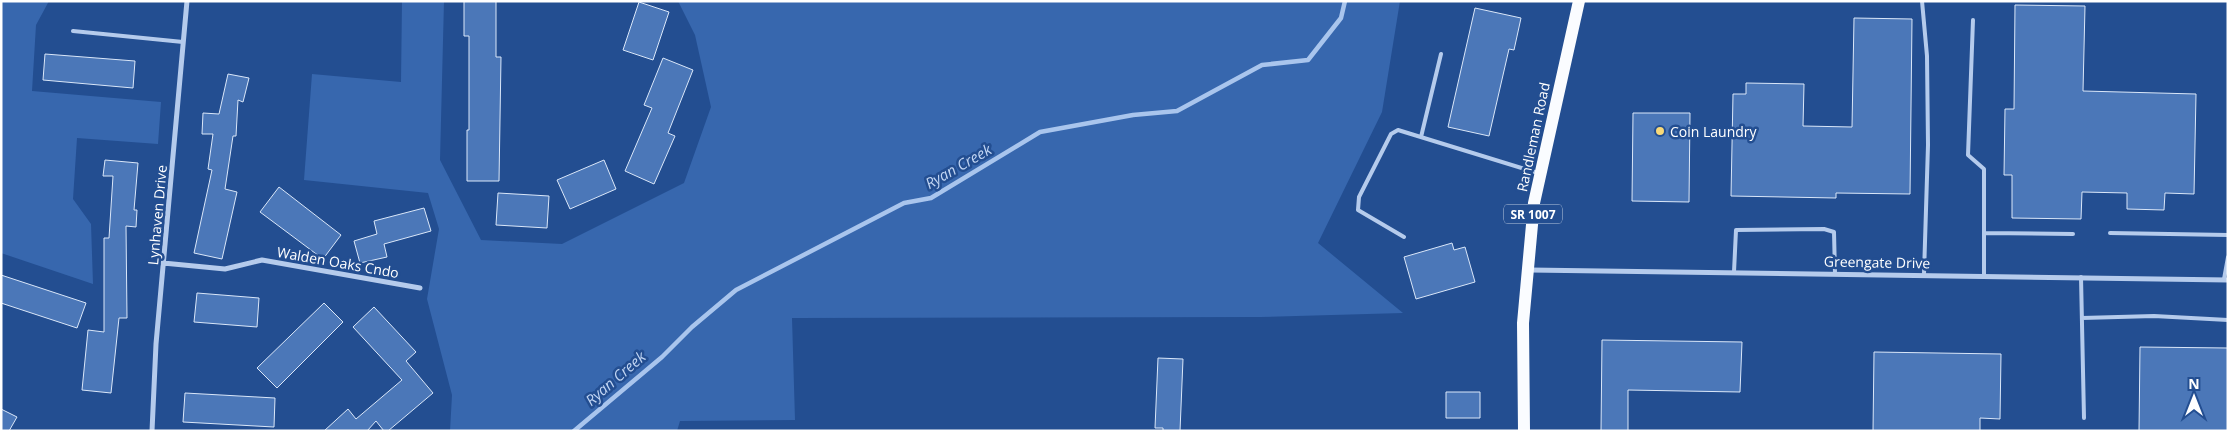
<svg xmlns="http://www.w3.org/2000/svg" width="2229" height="432" font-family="'Open Sans',sans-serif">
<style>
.green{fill:#3767ae}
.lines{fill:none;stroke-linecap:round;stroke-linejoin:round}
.stream{stroke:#a9c5ed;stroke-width:4.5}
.building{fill:#4b77b8;stroke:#dae7f9}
.service{stroke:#b5cbec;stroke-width:4}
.minor{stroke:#b5cbec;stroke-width:5}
.primary{stroke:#fafcff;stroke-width:12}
.poi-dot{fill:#f8d978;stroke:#234e91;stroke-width:2}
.labels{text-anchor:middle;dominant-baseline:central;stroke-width:5;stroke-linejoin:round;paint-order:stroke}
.shield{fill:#234e91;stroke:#bdcade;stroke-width:1}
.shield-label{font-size:12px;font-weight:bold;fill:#fff}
.poi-label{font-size:14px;fill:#fff;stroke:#234e91;text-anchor:start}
.street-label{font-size:14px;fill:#fff;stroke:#234e91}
.water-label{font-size:15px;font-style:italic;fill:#c1d5f3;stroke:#234e91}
</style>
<rect width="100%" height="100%" fill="#234e91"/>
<path class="green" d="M1 1H49L36 25 32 91 161 102 158 144 77 138 73 199 91 224 93 284 1 253Z
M402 1H444L440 160 481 240 562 244 684 183 711 107 695 35 678 1H1400L1382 112 1318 243 1403 313 1260 317 792 318 795 420 680 421 677 431H450L452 395 427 299 439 229 428 193 304 180 312 74 401 82Z"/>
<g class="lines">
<path class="stream" d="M574 431 662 357 692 327 736 290 904 203 931 198 1040 132 1133 115 1177 111 1262 65 1308 60 1341 18 1345 1"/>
</g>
<path class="building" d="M464 1H496V57H501L499 181H467V130H469V36H464Z
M639 2 669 12 653 60 623 50Z
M2015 5 2085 6 2083 91 2196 94 2194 194 2165 193 2164 210 2127 209V193L2082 192 2081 219 2012 218V175H2004L2005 109H2014Z
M1475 8 1521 18 1514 50 1509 49 1489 136 1448 127Z
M1854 18 1912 19 1910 194 1836 193V198L1731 196 1733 94H1746V83L1804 84 1803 126 1852 127Z
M45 54 135 61 133 88 43 80Z
M663 58 693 70 668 133 675 136 654 184 625 171 652 108 644 105Z
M228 74 249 78 243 102 238 100 236 136H233L225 189 237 192 222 259 194 253 212 170 208 169 213 134H202L203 113 219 114Z
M1633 113H1690L1689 202 1632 201Z
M105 160 138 163 134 210H137L136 227 126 226 127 318H119L111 393 82 390 88 330 104 332V238H109L113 176H103Z
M604 160 616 189 570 209 557 180Z
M279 187 341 235 323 259 260 212Z
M498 193 549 196 547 228 496 225Z
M424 208 431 231 384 244 387 257 360 263 354 241 377 234 374 221Z
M1452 243 1454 250 1465 247 1475 282 1416 299 1404 257Z
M1 275 86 303 77 328 1 303Z
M197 293 259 298 257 327 194 322Z
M324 303 343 322 277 388 257 368Z
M374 307 416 352 406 361 433 393 388 431H384L376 421 367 431H324L348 409 356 419 402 380 353 327Z
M1602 340 1742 342 1740 392 1628 390V431H1601Z
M2140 347 2228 348V431H2139Z
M1874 352 2001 354 2000 419 1980 418V431H1873Z
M1158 358 1183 359 1180 431H1163V428H1155Z
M1446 392H1480V418H1446Z
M185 393 275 398 274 427 183 422Z
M1 409 17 417 9 431H1Z"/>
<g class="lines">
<path class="service" d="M1922 1 1927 56 1928 145 1924 274
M1973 20 1968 155 1984 169V275
M73 31 183 42
M1421 137 1441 54
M1984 233 2073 234
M2110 233 2228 235
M1404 237 1358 210 1359 197 1391 134 1398 130 1538 173
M1734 272 1736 230 1824 229 1834 232 1835 273
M2081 277 2084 418
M2224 279 2228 257
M2082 318 2154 316 2228 320"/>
<path class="minor" d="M163 263 225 269 262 260 420 288
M1530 270 2228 280
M152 431 156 344 187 1"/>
<path class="primary" d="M1524 431 1523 323 1534 203 1579 1"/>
</g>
<circle class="poi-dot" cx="1660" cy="131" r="5"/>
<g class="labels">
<rect class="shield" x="1504" y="204.5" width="58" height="19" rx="4"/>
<g class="shield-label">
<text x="1533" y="214">SR 1007</text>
</g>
<g class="poi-label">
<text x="1670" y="131">Coin Laundry</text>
</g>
<g class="street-label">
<text transform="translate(1533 137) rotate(-78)">Randleman Road</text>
<text transform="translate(157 215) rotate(-85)">Lynhaven Drive</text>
<text transform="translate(338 262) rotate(10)">Walden Oaks Cndo</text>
<text transform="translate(1877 262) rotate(1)">Greengate Drive</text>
</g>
<g class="water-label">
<text transform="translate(958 166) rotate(-30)">Ryan Creek</text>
<text transform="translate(615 378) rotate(-41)">Ryan Creek</text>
</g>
</g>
<rect width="2229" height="432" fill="none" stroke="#ffffff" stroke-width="5"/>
<g transform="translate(2194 397)" stroke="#234e91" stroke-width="4" paint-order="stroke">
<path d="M0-4L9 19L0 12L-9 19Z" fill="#ffffff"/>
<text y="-8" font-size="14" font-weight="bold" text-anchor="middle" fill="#ffffff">N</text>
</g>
</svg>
